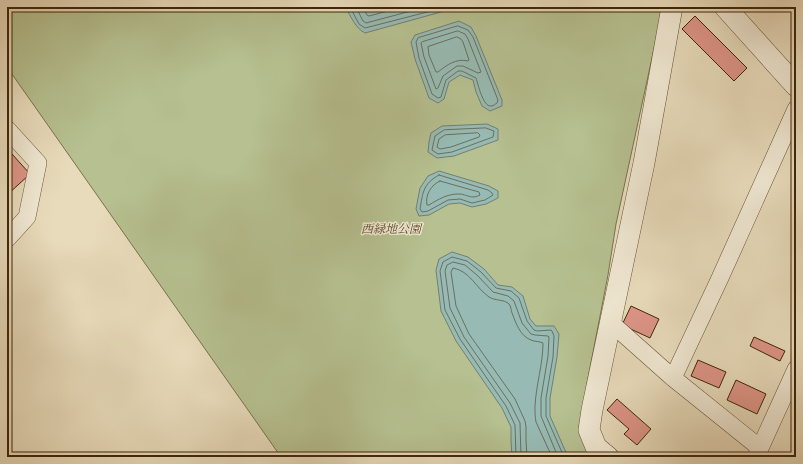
<svg xmlns="http://www.w3.org/2000/svg" width="803" height="464" font-family="'IM FELL DW Pica','Noto Serif JP',serif">
<style>
.green{fill:#b6c090;stroke:#7a724c}
.water{fill:#97bbb4;stroke:#737f70}
.lines{fill:none;stroke-linecap:round;stroke-linejoin:round}
.shore{stroke:#6a705e;stroke-width:1}
.building{fill:#de9588;stroke:#3e2509}
.minor-casing{stroke:#685236;stroke-width:18}
.tertiary-casing{stroke:#685236;stroke-width:22}
.minor{stroke:#f0e8d3;stroke-width:17}
.tertiary{stroke:#f0e8d3;stroke-width:21}
.labels{text-anchor:middle;dominant-baseline:central;stroke-width:3;stroke-linejoin:round;paint-order:stroke}
.park-label{font-size:12px;font-style:italic;fill:#5c4c2b;stroke:#f0e8d3}
</style>
<rect width="100%" height="100%" fill="#e8dbbb"/>
<filter id="stains"><feTurbulence type="fractalNoise" baseFrequency=".005" numOctaves="4"/><feColorMatrix values="0 0 0 0 .2 0 0 0 0 .09 0 0 0 0 .02 0 0 0 .5 -.17"/></filter>
<radialGradient id="worn" r=".72"><stop offset=".6" stop-color="#630" stop-opacity="0"/><stop offset="1" stop-color="#630" stop-opacity=".3"/></radialGradient>
<path class="green" d="M7 7H663L616 224 608 275 587 383 582 422 595 457H281L7 67Z"/>
<path class="water" d="M345 7H449V8L441 12 365 33C355 28 351 16 345 7Z
M459 21 471 27 476 36 502 100V106L490 111 482 106 476 92 473 80 460 75 449 82 444 99 438 103 429 98 415 59 411 42 415 35Z
M487 124 498 129V140L454 156 437 158 428 152 429 142 431 133 442 126Z
M439 171 489 186 498 191V198L486 204 472 207 460 203 449 204 429 215 419 216 416 209 420 188 428 176Z
M452 252 468 257 484 269 498 285 512 287 523 296 530 319 536 326H554L559 334 557 357 550 398V416L568 457H512L511 441V427L502 408 456 341 441 311 436 270 439 259Z"/>
<g class="lines">
<path class="shore" d="M350 7 359 24 365 28 439 9 442 7
M356 7 363 21 366 23 426 7
M363 7 367 15 369 16 403 7
M458 26 468 30 473 37 498 100 497 103C495 104 494 106 491 106 483 107 478 84 476 78L462 71H458L446 80 441 97 438 98 432 94 419 58 416 42 418 38Z
M458 31 465 34 468 39 481 72 478 73 463 66H457L443 76 438 88 436 89 424 57 421 43 422 42Z
M457 37 461 39 463 42 469 60 468 61C456 58 447 65 438 72H436L429 55 428 47Z
M486 128 494 131 493 137 452 152 438 154 432 150 435 136 444 130Z
M478 133 480 135 479 137 451 147 440 149 437 147 439 139 445 135Z
M439 175 488 190 492 193 493 195 485 200 472 203 460 199 448 200 428 211 422 212 420 209C423 192 423 184 439 175Z
M440 181 479 192 480 195C471 200 467 194 459 194 447 194 439 199 429 205H427C425 195 431 185 440 181Z
M516 457 515 425 506 406 460 339 445 310 440 271 443 262 452 257 467 261 481 272 496 288 511 291 519 298 527 321 534 330 537 331 551 330 552 331 554 336 553 357 546 398V416L564 457
M521 457 520 423 510 403 464 337 450 308 445 271 447 265 453 262 465 265 478 276 493 292 508 296 514 301 522 323 531 334 535 335 548 336 549 337 548 356 541 398V416L558 457
M527 457 526 441V427L525 421 515 399 469 334 456 306 451 272 453 268C470 271 476 288 489 297 495 301 504 299 509 304 511 306 511 310 512 313 516 323 520 336 531 340 535 342 539 341 543 343 543 364 536 385 535 406 535 412 535 417 536 422L552 457"/>
</g>
<path class="building" d="M695 16 747 68 734 81 682 29Z
M12 154 30 174 7 195V159Z
M631 306 659 319 650 338 622 325Z
M754 337 785 351 780 361 750 346Z
M698 360 726 372 719 388 691 376Z
M736 380 766 394 757 414 727 400Z
M617 399 651 429 637 445 624 434 629 429 607 410Z"/>
<g class="lines">
<g class="minor-casing">
<path id="minor" d="M7 129 38 163 27 217 7 239
M610 322 673 378 760 448
M673 378 720 278 796 109
M756 457 796 369"/>
</g>
<g class="tertiary-casing">
<path id="tertiary" d="M725 7 796 86
M608 457 596 447 589 430 592 410 644 163 672 7"/>
</g>
<use href="#minor" class="minor"/>
<use href="#tertiary" class="tertiary"/>
</g>
<g class="labels">
<g class="park-label">
<text x="391" y="229">西緑地公園</text>
</g>
</g>
<rect width="803" height="464" fill="none" stroke="#e8dbbb" stroke-width="24"/>
<rect x="8" y="8" width="787" height="448" fill="none" stroke="#3e2509" stroke-width="2"/>
<rect x="12" y="12" width="779" height="440" fill="none" stroke="#3e2509"/>
<rect width="100%" height="100%" filter="url(#stains)"/>
<rect width="100%" height="100%" fill="url(#worn)"/>
</svg>
